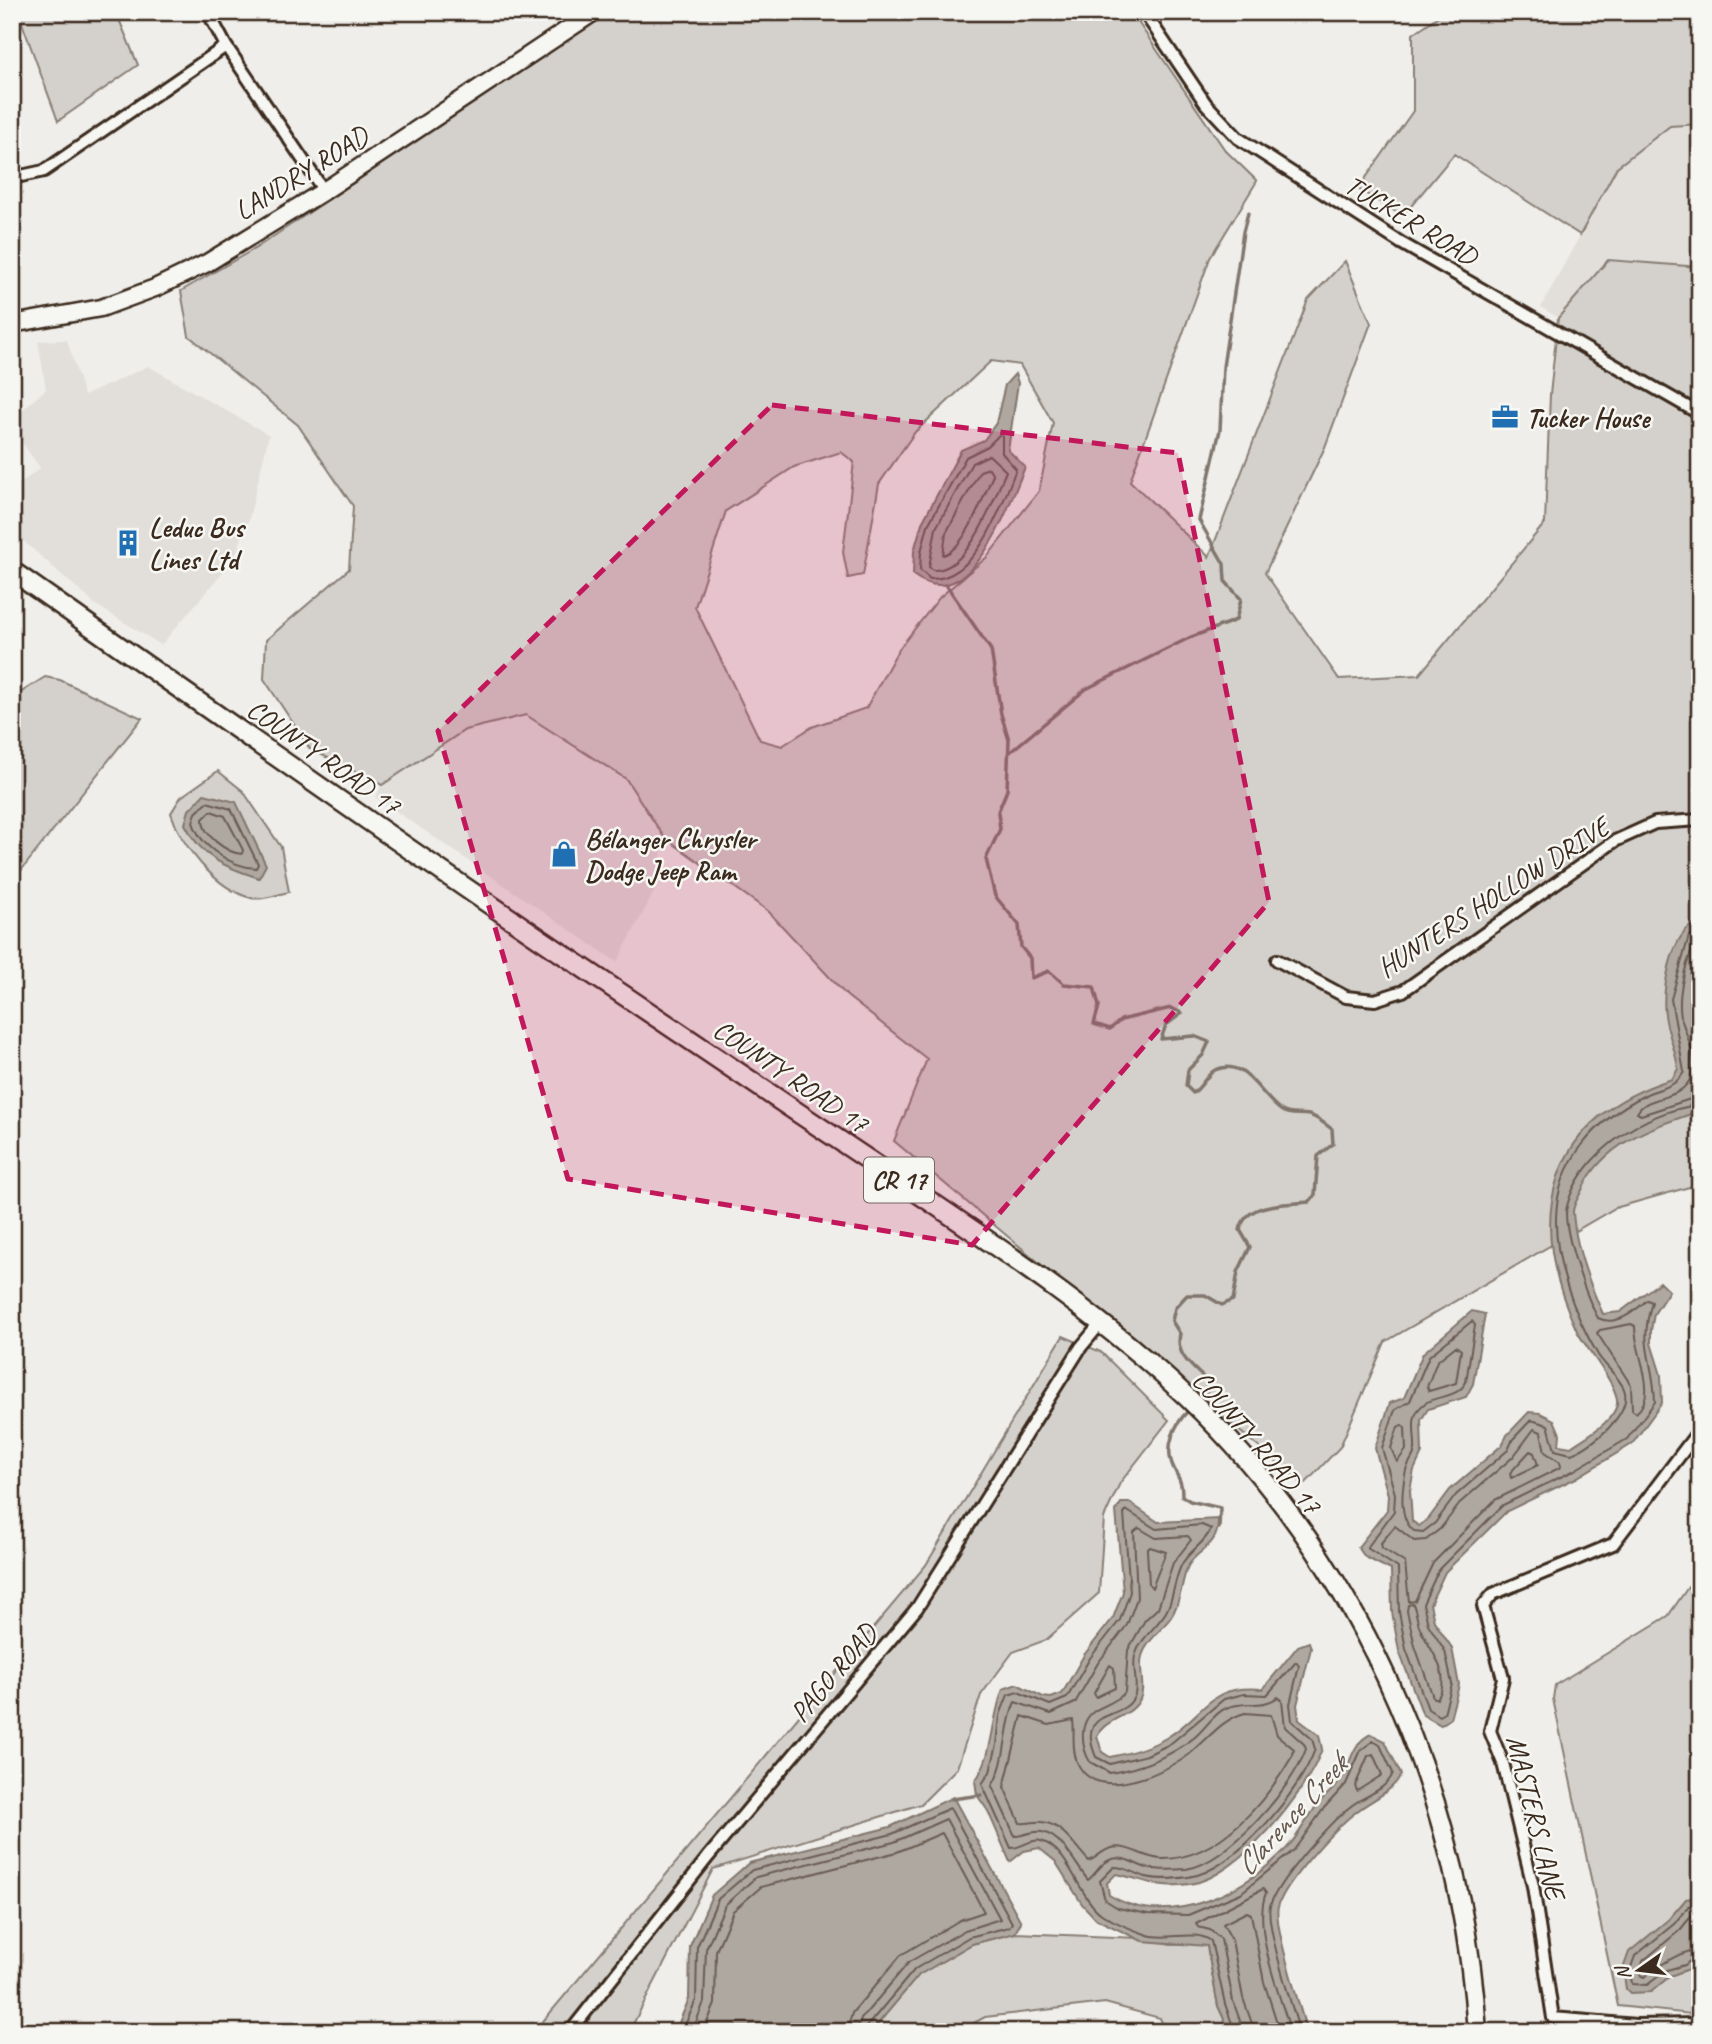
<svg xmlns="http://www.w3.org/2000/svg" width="1712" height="2044" font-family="Caveat,sans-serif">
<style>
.built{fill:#e2dfdb}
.green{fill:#d4d1cc;stroke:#887e75;stroke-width:2;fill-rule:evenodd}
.water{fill:#afa8a1;stroke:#81766d;stroke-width:2}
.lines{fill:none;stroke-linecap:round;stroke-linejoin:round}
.shore{stroke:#695c52;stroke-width:2}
.stream{stroke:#81766d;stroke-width:3.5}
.minor-casing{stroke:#3b2a1e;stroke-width:16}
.secondary-casing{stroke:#3b2a1e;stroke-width:21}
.primary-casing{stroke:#3b2a1e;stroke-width:23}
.minor{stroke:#f6f6f2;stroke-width:10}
.secondary{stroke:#f6f6f2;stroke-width:16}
.primary{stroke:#f6f6f2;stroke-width:18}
.marked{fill:#c2185b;fill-opacity:0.2;stroke:#c2185b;stroke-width:5;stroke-dasharray:14 9;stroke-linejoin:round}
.labels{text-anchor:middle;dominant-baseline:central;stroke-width:5;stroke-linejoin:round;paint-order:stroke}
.shield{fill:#f6f6f2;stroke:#73675e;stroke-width:2}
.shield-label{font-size:26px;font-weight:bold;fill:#3b2a1e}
.street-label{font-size:28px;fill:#3b2a1e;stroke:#f6f6f2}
.poi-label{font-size:28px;font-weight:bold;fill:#3b2a1e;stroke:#f6f6f2;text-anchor:start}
.water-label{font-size:30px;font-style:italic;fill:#64564c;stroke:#f6f6f2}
</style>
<rect width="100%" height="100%" fill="#efeeea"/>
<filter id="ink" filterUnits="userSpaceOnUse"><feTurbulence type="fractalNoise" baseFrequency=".0143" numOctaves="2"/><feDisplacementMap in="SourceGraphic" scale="14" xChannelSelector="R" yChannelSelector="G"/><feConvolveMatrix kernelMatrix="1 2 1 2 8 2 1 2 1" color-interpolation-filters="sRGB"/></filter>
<g filter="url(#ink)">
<path class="built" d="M1700 124 1699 268 1608 260 1558 318 1541 307 1617 167 1670 126Z
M67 340 84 396 148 366 269 435 249 519 234 559 161 645 96 605 12 531V490L40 468 12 428V419L46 389 38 341Z
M526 715 626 779 664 837 656 888 617 962 375 797 382 785 465 730Z"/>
<path class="green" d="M18 12H116L138 65 58 121Z
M610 12H1131L1225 150 1257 181 1210 258 1130 481 1209 557 1308 300 1345 261 1371 323 1325 447 1265 573 1339 679 1419 675 1545 523 1550 395 1558 318 1608 260 1700 267V1184L1615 1208 1385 1342 1340 1447 1304 1485 894 1141 927 1059 847 996 768 911 664 837 626 779 526 715 465 730 382 785 310 749 264 679 266 640 349 569 353 506 298 425 189 336 181 291 256 248ZM991 361 1020 365 1053 423 1039 491 987 557 940 597 898 650 866 708 812 727 782 746 760 740 695 607 726 511 794 467 841 452 854 462 843 552 848 578 863 575 879 484 915 432Z
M1444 12H1700V124L1670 126 1617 167 1580 235 1454 154 1403 216 1358 189 1413 111V34Z
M45 677 60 680 142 718 12 882V698Z
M218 771 243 791 281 847 289 892C278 894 261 901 251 898 216 889 181 846 171 813L181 797Z
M1063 1336 1101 1352 1169 1420 1120 1483 1104 1518 1099 1593 1046 1640 1013 1652 981 1695 957 1768 921 1804 713 1869 629 2032H534L926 1565Z
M1700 1570V2015L1618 2006 1553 1699 1555 1685 1668 1616Z
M1015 1933 1140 1938 1171 1944 1202 1943 1207 1946 1218 2006 1230 2032H1166L1160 2018 1105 2003 985 2017 957 2032H871L918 1975 972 1944Z"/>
<path class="water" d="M1015 374 1018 383 1008 450 1025 467C1008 507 971 619 913 575L914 551 922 523 961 450 984 440 996 423 1005 385Z
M204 794 236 802 266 865 259 878C225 867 201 858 185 824L189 810Z
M1693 924 1700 928V1111C1652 1127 1602 1143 1581 1192 1578 1198 1573 1205 1573 1212 1575 1247 1589 1283 1603 1314L1620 1312 1660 1282 1669 1291 1654 1314 1651 1330V1343L1661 1375 1662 1403 1632 1444 1576 1478 1507 1511 1445 1572 1430 1604 1434 1621 1452 1648 1459 1685 1450 1719 1441 1725 1423 1715 1399 1651 1392 1612 1391 1570 1365 1557 1358 1547 1387 1510 1388 1495 1375 1448 1390 1403 1404 1398 1423 1353 1472 1311 1485 1314 1473 1384 1466 1397 1428 1409 1421 1420 1422 1453 1414 1470 1410 1490 1412 1521 1419 1526 1429 1518 1450 1490 1502 1445 1507 1435 1529 1412 1540 1413 1554 1420 1560 1434 1559 1445 1571 1447C1585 1437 1614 1422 1617 1404 1620 1387 1586 1349 1577 1331 1524 1218 1547 1118 1672 1079L1678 1069C1676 1050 1667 1033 1665 1015 1662 990 1670 939 1693 924Z
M1121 1503H1130L1158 1522 1218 1519C1220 1549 1193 1549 1186 1571 1181 1586 1180 1604 1171 1617 1162 1630 1147 1640 1142 1656 1138 1669 1146 1687 1140 1699 1131 1718 1106 1717 1097 1736L1102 1752 1110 1757C1130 1753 1149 1748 1166 1738 1208 1713 1206 1684 1263 1689L1298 1646 1309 1642 1311 1648 1297 1705 1299 1720 1319 1735 1322 1749C1307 1792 1238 1878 1190 1884 1155 1889 1147 1880 1116 1874L1107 1883 1109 1895C1170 1931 1243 1892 1287 1848 1299 1835 1307 1818 1318 1804 1324 1796 1334 1790 1340 1781 1352 1764 1350 1744 1371 1734L1385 1741 1401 1775C1390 1794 1372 1799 1356 1812 1336 1827 1284 1883 1278 1907 1273 1924 1301 2010 1307 2032H1230L1218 2006 1207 1946 1142 1941 1096 1919 1082 1904 1055 1861 1039 1848 1024 1851 1010 1862 988 1811 977 1795 975 1781C994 1755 991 1719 1003 1689L1017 1684 1043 1697 1051 1698 1062 1694 1084 1655 1113 1618 1123 1592 1116 1511Z
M953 1797 1021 1922 1015 1933 972 1944 919 1975 871 2032H675L689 1999 690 1946 712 1895 749 1863 890 1827Z
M1699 1897 1700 1965 1670 1976 1651 1992 1630 1993 1626 1989 1623 1969 1629 1952 1669 1919 1686 1899Z"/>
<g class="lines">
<path class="shore" d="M1002 432V453L1016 469C1002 505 977 581 930 579L920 570 921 552 928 525 966 457 988 446Z
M989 455 1006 471C994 499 969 572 933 570L929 567 936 528 972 463Z
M989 468 993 475C984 495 965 550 943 555L946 533 980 471Z
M207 802 231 809 258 864 256 868C232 867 200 847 193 822L196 813Z
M211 811 225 816 243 850 242 854C227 853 202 835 203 819Z
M1700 934 1689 936 1671 999 1684 1072C1674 1089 1661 1087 1645 1095 1596 1120 1557 1161 1556 1218 1555 1264 1575 1316 1598 1355 1605 1366 1619 1377 1624 1389 1633 1413 1591 1448 1571 1454L1555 1450 1548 1425 1531 1420 1513 1439 1508 1450 1456 1495 1435 1523 1423 1532 1414 1531C1398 1519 1402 1488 1406 1470 1408 1463 1414 1457 1415 1450 1416 1433 1408 1416 1424 1404 1438 1394 1457 1399 1466 1382L1475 1325 1472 1321 1429 1356 1410 1401 1395 1410 1382 1448 1395 1494 1394 1511 1367 1548 1398 1568 1399 1612 1406 1649 1428 1709 1439 1716 1444 1713 1452 1684 1445 1651 1428 1624 1423 1604 1439 1569 1503 1505 1573 1471 1627 1439 1655 1402C1654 1358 1638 1348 1652 1302L1647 1300C1634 1312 1616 1327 1598 1318 1587 1299 1561 1227 1567 1206 1580 1153 1647 1110 1700 1105
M1700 943 1695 944C1685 964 1677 995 1681 1017 1685 1034 1699 1058 1692 1075 1681 1104 1649 1092 1637 1113L1641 1115 1700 1096
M1700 960 1690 1000 1700 1041
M1631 1324 1635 1326C1634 1352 1660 1394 1636 1413L1632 1410 1631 1385 1597 1333 1600 1330Z
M1456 1346 1461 1350 1456 1383 1429 1391 1427 1387 1437 1361Z
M1402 1425 1405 1428 1406 1450 1397 1462 1391 1448 1398 1427Z
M1534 1429 1541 1432 1545 1452 1560 1462 1561 1467 1495 1500 1433 1563 1415 1601 1409 1602 1405 1563 1382 1548 1381 1543 1395 1526 1414 1541 1426 1540 1440 1529 1462 1501 1513 1457Z
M1530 1451 1534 1453 1538 1465 1511 1478 1510 1473Z
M1139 1528 1156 1538 1188 1536 1191 1540 1173 1563 1158 1608 1145 1620 1128 1650 1125 1692C1117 1702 1106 1704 1096 1710 1078 1721 1081 1747 1090 1762L1110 1773C1141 1768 1170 1757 1195 1737 1205 1729 1214 1713 1226 1708 1244 1700 1262 1709 1278 1697L1282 1700 1285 1727 1304 1744 1306 1749C1293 1787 1227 1864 1186 1869 1173 1870 1160 1871 1148 1868 1136 1866 1125 1855 1112 1859 1101 1862 1096 1874 1088 1880 1076 1866 1063 1836 1042 1832 1033 1830 1023 1836 1015 1836L992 1786C1008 1760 1003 1729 1015 1702L1051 1714 1075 1703 1098 1663 1127 1625 1137 1598 1134 1532Z
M1150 1547 1166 1552 1152 1588 1149 1584 1147 1550Z
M1413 1604C1416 1611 1417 1619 1419 1626 1428 1648 1454 1674 1437 1699L1433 1697 1415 1646 1407 1611 1408 1605Z
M1110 1665 1114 1668 1115 1688 1096 1697 1094 1693Z
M1245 1713 1271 1715 1277 1735 1294 1749 1293 1755C1266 1801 1220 1858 1164 1859 1145 1860 1130 1844 1112 1848 1102 1850 1097 1858 1089 1861 1076 1848 1063 1824 1042 1822 1035 1821 1027 1824 1020 1823L1004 1787 1022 1716 1049 1725 1073 1720C1075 1733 1071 1747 1077 1762 1094 1802 1154 1776 1180 1761 1203 1747 1218 1720 1245 1713Z
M1373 1754 1382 1775 1357 1791 1355 1786 1368 1756Z
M1700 1904 1689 1906 1674 1924 1635 1956 1630 1970 1632 1984 1647 1985 1667 1970 1685 1965 1692 1959 1700 1958
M1700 1913 1693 1914 1680 1930 1643 1961 1640 1975 1644 1977C1657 1967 1683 1949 1700 1950
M682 2032 696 2000 697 1947 718 1899 752 1870 892 1834 950 1808 1012 1923 1009 1927 969 1937 915 1969 868 2025 866 2032
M692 2032 704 2002 706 1949 725 1905 756 1877 894 1842 946 1819 1000 1919 965 1930 909 1962 861 2019 857 2032
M703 2032 715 2004 716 1951 733 1911 761 1887 897 1852 942 1833 984 1912 960 1920 901 1955 852 2013 847 2032
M1235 2032 1225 2004 1211 1941C1195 1929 1167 1941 1148 1935 1133 1930 1116 1923 1103 1915 1079 1900 1070 1849 1041 1841 1031 1838 1020 1849 1011 1848L982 1784 990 1772 997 1745 1000 1715 1008 1695 1018 1692 1050 1705 1067 1698 1090 1658 1120 1620 1130 1592 1124 1514 1126 1510 1156 1529 1202 1525 1211 1529C1204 1545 1188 1551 1181 1566 1174 1580 1174 1598 1166 1612 1157 1627 1140 1638 1135 1656 1132 1668 1138 1682 1135 1694 1127 1723 1074 1705 1096 1757L1110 1764 1147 1755 1170 1744 1224 1699 1244 1694 1267 1695 1296 1662 1299 1666 1290 1704 1292 1721 1312 1739 1315 1749C1301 1790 1234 1872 1188 1877 1173 1879 1154 1881 1140 1875 1130 1871 1125 1867 1114 1867L1100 1881 1105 1900 1118 1908 1148 1914 1188 1915 1241 1893 1294 1850 1324 1808 1346 1784 1361 1750 1373 1741 1380 1745 1393 1773C1387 1790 1364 1796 1351 1806 1330 1822 1277 1881 1270 1906 1265 1924 1293 2010 1300 2032
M1244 2032 1233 2001 1221 1939 1210 1930 1198 1927 1196 1924 1263 1889 1266 1893C1252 1926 1280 1997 1291 2032
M1255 2032 1243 1998 1232 1940 1223 1924 1247 1912 1251 1914 1264 1982 1280 2032"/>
<path class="stream" d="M947 586 991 650 1001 714 1009 740 1007 790 998 812 1000 829 986 859 995 896 1019 925 1021 947 1030 958 1031 978 1049 971 1064 984 1094 987 1099 1006 1094 1024 1110 1029 1121 1020 1171 1008 1182 1013 1166 1025 1161 1039 1194 1036 1209 1042 1203 1055 1188 1070 1186 1086 1193 1093C1202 1087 1206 1075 1215 1070 1246 1056 1260 1097 1282 1111 1290 1116 1300 1113 1309 1115 1317 1117 1325 1124 1332 1129L1333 1144 1318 1156 1315 1195 1309 1202C1285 1205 1246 1201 1240 1230L1250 1247 1238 1272 1233 1300 1222 1305 1205 1295H1187L1175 1308 1172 1321 1180 1334C1175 1355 1192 1366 1206 1380L1207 1391 1201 1397
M1009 753 1086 689 1189 638 1236 620 1241 599 1225 581 1224 564 1199 520 1220 430 1223 367 1243 232 1248 213
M1187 1412C1175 1424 1165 1446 1172 1464 1178 1479 1182 1479 1182 1496L1190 1501 1220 1508 1219 1528
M952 1799 981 1795"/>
<g class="minor-casing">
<path id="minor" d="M208 12 226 46 324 191
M1144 12 1206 104 1238 138 1401 243 1700 414
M12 174 21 176 44 171 226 46
M1277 960 1346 997 1375 1000 1403 991 1615 841 1655 823 1700 820
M1700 1429 1613 1544 1493 1594 1483 1606 1503 1678 1490 1731 1503 1763 1533 1886 1553 2018 1636 2025 1700 2024
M570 2032 708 1857 917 1608 1081 1347 1101 1323"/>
</g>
<g class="secondary-casing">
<path id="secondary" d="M12 324 101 308 155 288 207 263 324 191 594 12"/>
</g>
<g class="primary-casing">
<path id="primary" d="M12 571C216 714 419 858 625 996 718 1059 810 1121 903 1183 995 1245 1090 1308 1172 1383 1353 1548 1462 1789 1477 2032"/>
</g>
<use href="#minor" class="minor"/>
<use href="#secondary" class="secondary"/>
<use href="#primary" class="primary"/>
</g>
</g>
<path class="marked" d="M772 405 1178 453 1269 902 972 1245 568 1179 438 731Z"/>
<defs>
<g id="office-bare" transform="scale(2.1)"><path d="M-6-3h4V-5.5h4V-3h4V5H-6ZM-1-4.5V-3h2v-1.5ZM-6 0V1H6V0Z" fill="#1f6fb2" stroke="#f6f6f2" stroke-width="2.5" paint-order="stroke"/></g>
<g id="building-bare" transform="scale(2.1)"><path d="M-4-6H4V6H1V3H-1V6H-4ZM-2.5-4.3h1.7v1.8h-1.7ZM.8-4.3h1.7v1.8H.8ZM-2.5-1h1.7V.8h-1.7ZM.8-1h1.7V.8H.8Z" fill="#1f6fb2" stroke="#f6f6f2" stroke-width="2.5" paint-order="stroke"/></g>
<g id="shop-bare" transform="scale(2.1)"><path d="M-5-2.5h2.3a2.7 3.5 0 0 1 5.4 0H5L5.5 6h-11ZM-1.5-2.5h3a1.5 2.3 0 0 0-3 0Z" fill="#1f6fb2" stroke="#f6f6f2" stroke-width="2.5" paint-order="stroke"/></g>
</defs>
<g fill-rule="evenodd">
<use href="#office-bare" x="1505" y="417"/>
<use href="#building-bare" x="128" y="543"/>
<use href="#shop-bare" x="564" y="854"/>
</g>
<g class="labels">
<rect class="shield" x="864" y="1157.5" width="70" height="45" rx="5"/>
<g class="shield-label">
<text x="899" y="1180">CR 17</text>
</g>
<g class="street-label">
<text transform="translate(301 173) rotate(-32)">LANDRY ROAD</text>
<text transform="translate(1411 220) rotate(31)">TUCKER ROAD</text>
<text transform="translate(324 757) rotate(35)">COUNTY ROAD 17</text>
<text transform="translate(1493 897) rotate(-33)">HUNTERS HOLLOW DRIVE</text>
<text transform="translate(791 1076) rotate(34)">COUNTY ROAD 17</text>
<text transform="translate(1257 1442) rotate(49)">COUNTY ROAD 17</text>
<text transform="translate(833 1673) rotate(-50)">PAGO ROAD</text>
<text transform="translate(1536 1817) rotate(76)">MASTERS LANE</text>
</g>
<g class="poi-label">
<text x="1526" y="417">Tucker House</text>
<text x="149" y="527">Leduc Bus<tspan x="149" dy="32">Lines Ltd</tspan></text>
<text x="585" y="838">Bélanger Chrysler<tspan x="585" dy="32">Dodge Jeep Ram</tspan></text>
</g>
<g class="water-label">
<text transform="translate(1291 1815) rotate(-48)">Clarence Creek</text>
</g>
</g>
<rect width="1712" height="2044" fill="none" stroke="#f6f6f2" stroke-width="42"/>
<rect x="21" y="21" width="1670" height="2002" fill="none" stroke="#3b2a1e" stroke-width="2.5" filter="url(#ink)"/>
<g transform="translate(1639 1970) rotate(256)" stroke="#f6f6f2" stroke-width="5" paint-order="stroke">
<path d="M0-5L12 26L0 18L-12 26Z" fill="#3b2a1e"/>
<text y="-10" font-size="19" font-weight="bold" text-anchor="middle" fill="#3b2a1e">N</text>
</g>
</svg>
